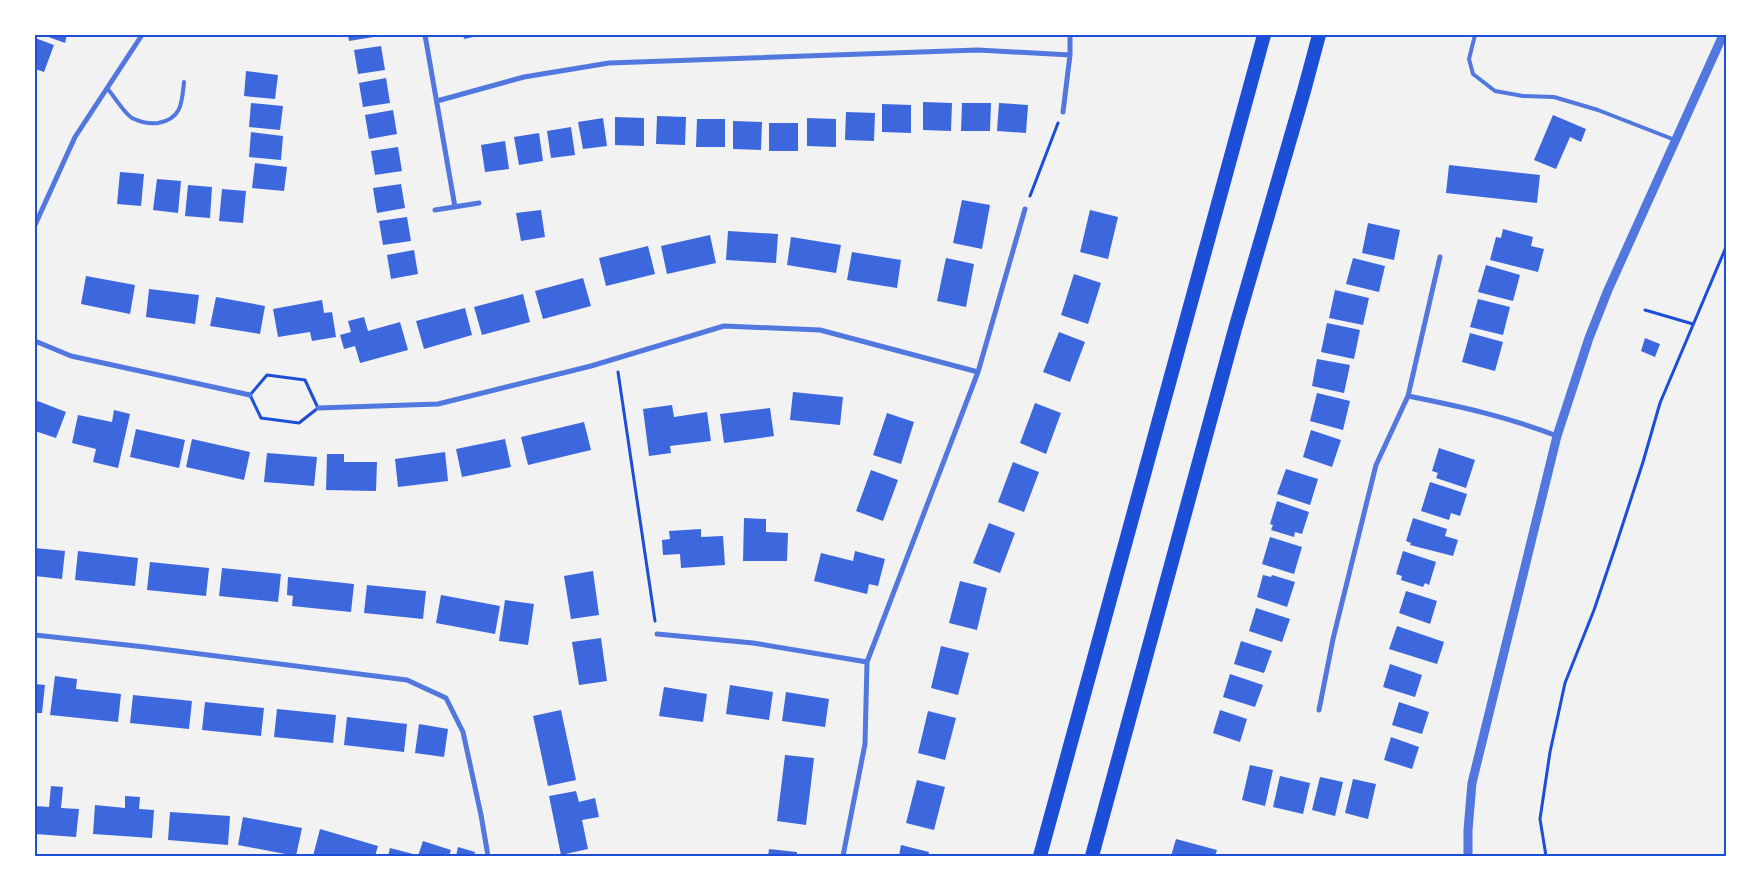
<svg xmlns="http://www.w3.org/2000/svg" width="1761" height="891" font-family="Spectral,serif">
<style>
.building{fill:#3d67dc}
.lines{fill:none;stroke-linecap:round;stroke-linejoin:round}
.path{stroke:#1d4ed8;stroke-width:3}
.service{stroke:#5277de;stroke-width:4}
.minor{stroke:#5277de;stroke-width:5}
.tertiary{stroke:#5277de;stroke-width:9}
.trunk{stroke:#1d4ed8;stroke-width:14}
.neatline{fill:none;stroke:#1d4ed8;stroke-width:2}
</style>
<rect width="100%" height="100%" fill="#f2f2f2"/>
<path class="building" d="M43 35H67L65 43Z
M348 35H379L380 36 349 41Z
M463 35H478V36L464 39Z
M35 38 54 45 44 72 35 69Z
M381 46 385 70 358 74 354 50Z
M246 71 278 75 275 99 244 96Z
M386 78 390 103 363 107 359 83Z
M923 102 952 103 951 131 923 130Z
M251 103 283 106 280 130 249 127Z
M962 103H991L990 131H961Z
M999 103 1028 105 1026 133 997 131Z
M882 104 911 105V133L882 132Z
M393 110 397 134 369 139 365 115Z
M846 112 875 113 874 141 845 140Z
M1553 115 1586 129 1581 142 1570 137 1556 169 1534 160Z
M657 116 686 117 685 145 656 144Z
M615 117 644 118V146L615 145Z
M603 118 607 146 583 149 578 122Z
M807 118 836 119V147L807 146Z
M697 119H725V147H696Z
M733 121 762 122 761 150 733 149Z
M769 123H798V151H769Z
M571 127 575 155 551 158 547 131Z
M251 132 283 136 281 160 249 157Z
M539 133 543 161 519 165 514 137Z
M505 141 509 169 485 172 481 145Z
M398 147 402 171 375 175 371 151Z
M255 163 287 167 284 191 252 188Z
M1449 165 1540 175 1537 203 1446 193Z
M120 172 144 174 141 206 117 204Z
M157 179 181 181 178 213 153 210Z
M401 184 405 208 377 213 373 188Z
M188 185 212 187 210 218 185 216Z
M222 189 246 191 243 223 219 221Z
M962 200 990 205 982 249 953 243Z
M541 210 545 237 521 241 516 213Z
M1090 210 1118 217 1108 259 1080 252Z
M407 217 411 241 383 245 379 221Z
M1368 223 1400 230 1394 260 1362 253Z
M1503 229 1533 237 1531 246 1544 249 1538 272 1490 260 1496 237 1501 238Z
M728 231 778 234 776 263 726 260Z
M710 235 716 263 667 274 661 246Z
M791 237 841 245 836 273 787 265Z
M648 246 655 274 606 286 599 258Z
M414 250 418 274 391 279 387 255Z
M852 252 901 260 897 288 847 280Z
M946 258 974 264 966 307 937 301Z
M1353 258 1385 266 1379 292 1346 284Z
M1486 265 1520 275 1513 301 1478 292Z
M1074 274 1101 283 1088 324 1061 315Z
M86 276 135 285 130 314 81 304Z
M583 278 591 306 543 319 535 291Z
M149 289 199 295 195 324 146 317Z
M1335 290 1369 298 1363 325 1329 318Z
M523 294 530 322 482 335 474 307Z
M216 297 265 306 260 334 210 326Z
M1478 299 1510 307 1503 335 1470 327Z
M322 300 324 313 332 312 336 337 312 341 310 332 278 337 273 309Z
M465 308 472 335 424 349 416 321Z
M364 317 368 331 400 322 408 350 360 363 355 346 344 349 340 335 351 332 348 321Z
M1327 323 1360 330 1354 359 1321 352Z
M1059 332 1085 342 1070 382 1043 372Z
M1470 333 1503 342 1495 371 1462 362Z
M1645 338 1660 344 1655 357 1641 351Z
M1317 359 1350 365 1344 393 1312 386Z
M793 392 843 397 840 425 790 420Z
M1317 393 1350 401 1343 430 1310 421Z
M35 400 66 412 56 438 35 431Z
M1035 403 1061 413 1046 454 1020 443Z
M672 405 674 417 707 412 711 441 670 446 671 453 649 456 643 409Z
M770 408 774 436 724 443 720 414Z
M114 410 130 414 118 468 93 462 96 449 72 443 78 415 112 422Z
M887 413 914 422 901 464 873 455Z
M584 422 591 450 528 465 521 437Z
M136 429 185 440 179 468 130 457Z
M1311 430 1341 440 1332 467 1303 457Z
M192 439 250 452 244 480 186 467Z
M505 439 511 467 462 477 456 449Z
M1439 448 1475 460 1466 488 1436 478 1438 473 1432 471Z
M445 452 448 481 398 487 395 459Z
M267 453 317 457 314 486 264 482Z
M327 454H344V462H377L376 491 326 490Z
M1013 462 1039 472 1024 512 998 502Z
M1286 469 1318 479 1310 505 1277 494Z
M871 470 898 480 883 521 856 511Z
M1430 482 1467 494 1460 516 1451 513 1449 520 1421 511Z
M1277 501 1309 512 1302 534 1295 532 1294 537 1271 530 1273 525 1270 524Z
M744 518 766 519V532L788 533 787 561H743Z
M1413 518 1447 529 1445 536 1458 540 1453 556 1410 545 1411 543 1406 541Z
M989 523 1015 533 1000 573 973 563Z
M701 529V537L723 536 725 565 681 568 680 554 663 555 662 540 670 539 669 531Z
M1270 537 1302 547 1294 574 1262 564Z
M35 548 65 551 62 579 35 576Z
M78 551 138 558 135 586 75 580Z
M855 551 885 559 878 586 869 584 867 594 814 581 821 553 853 561Z
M1403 551 1436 562 1429 585 1425 583 1423 587 1401 580 1402 576 1396 574Z
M150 562 209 568 206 596 147 590Z
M222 568 281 574 278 602 219 596Z
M593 571 599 615 571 619 564 576Z
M1263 575 1271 577 1272 575 1295 582 1287 607 1257 597Z
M288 577 354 584 351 612 292 606 293 596 287 595Z
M960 581 987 588 977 630 949 623Z
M367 585 426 591 423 619 364 613Z
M1406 591 1437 601 1430 624 1399 613Z
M441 595 500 606 495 634 436 623Z
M505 600 534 604 528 645 499 641Z
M1256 608 1290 619 1282 642 1249 631Z
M1397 626 1444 642 1437 664 1389 649Z
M601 638 607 681 579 685 572 642Z
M1241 641 1272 651 1264 673 1234 664Z
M941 646 969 653 958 695 931 688Z
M1390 664 1422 675 1415 697 1383 687Z
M1230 674 1263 685 1255 707 1223 697Z
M55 676 77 679 76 689 121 694 118 722 50 715Z
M35 684 45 685 42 713H35Z
M730 685 773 692 769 720 726 714Z
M664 687 707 694 703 722 659 716Z
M786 692 829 699 825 727 782 721Z
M133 695 192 701 189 729 130 723Z
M205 702 264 708 261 736 202 730Z
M1399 702 1429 712 1422 734 1392 725Z
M277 709 336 715 333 743 274 737Z
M561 710 576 780 548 786 533 716Z
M1220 710 1247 719 1240 742 1213 733Z
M928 711 956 718 945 760 918 753Z
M347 717 407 724 404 752 344 745Z
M419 724 448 729 444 757 415 753Z
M1391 737 1419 747 1412 769 1384 760Z
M785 755 814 758 806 825 777 821Z
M1250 765 1273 770 1265 806 1242 800Z
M1280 776 1310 783 1303 814 1273 807Z
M1320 777 1343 782 1335 816 1312 810Z
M1353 779 1376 784 1368 819 1345 813Z
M917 780 945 787 934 830 906 823Z
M51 786 63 787 61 808 79 809 76 837 35 834V806L49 807Z
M576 791 579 802 595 798 599 817 582 820 588 849 561 855 549 796Z
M125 796 140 797 139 809 154 810 152 838 93 834 95 805 125 808Z
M170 812 230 816 228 845 168 840Z
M243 817 302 828 296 856 238 845Z
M320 829 378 846 375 856H313Z
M1176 839 1217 850 1215 856H1171Z
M423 841 451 850 449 856H418Z
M901 845 929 852 928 856H899Z
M458 847 475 852 474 856H456Z
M390 848 417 855V856H388Z
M769 849 797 852V856H768Z"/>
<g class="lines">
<path class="path" d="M1030 196 1058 123
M1645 310 1693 324
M618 372 655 621
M267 375 305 380 318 408 299 423 261 418 250 395Z
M1546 856 1540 819 1550 752 1565 683 1594 610 1616 545 1643 462 1660 403 1726 247"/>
<path class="service" d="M1475 35 1469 59 1473 74 1495 91 1523 96 1554 97 1598 110 1675 140
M107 88C114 96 124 113 132 118 140 122 150 124 158 123 182 119 182 102 184 82"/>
<path class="minor" d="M425 35 455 207
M437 101 524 77 609 63 978 50 1070 55
M1063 112 1070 55V35
M435 210 479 203
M35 225 75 137 142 35
M35 341 71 356 250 395
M1408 396C1458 406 1509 417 1557 436
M318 408 438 404 591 366 724 326 820 330 978 372
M657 634 753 643 867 662
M35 635 145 647 407 680 446 698 463 732 481 815 488 856
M1319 710 1333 639 1376 465 1408 396 1440 257
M843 856 865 744 867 662 978 372 1025 209"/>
<path class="tertiary" d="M1468 856V830L1472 783 1557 436 1589 338 1608 290 1723 35"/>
<path class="trunk" d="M1040 856 1264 35
M1092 856 1235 329 1304 91 1319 35"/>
</g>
<rect width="1761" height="891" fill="none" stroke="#ffffff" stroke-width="72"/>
<rect x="36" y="36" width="1689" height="819" class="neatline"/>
</svg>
